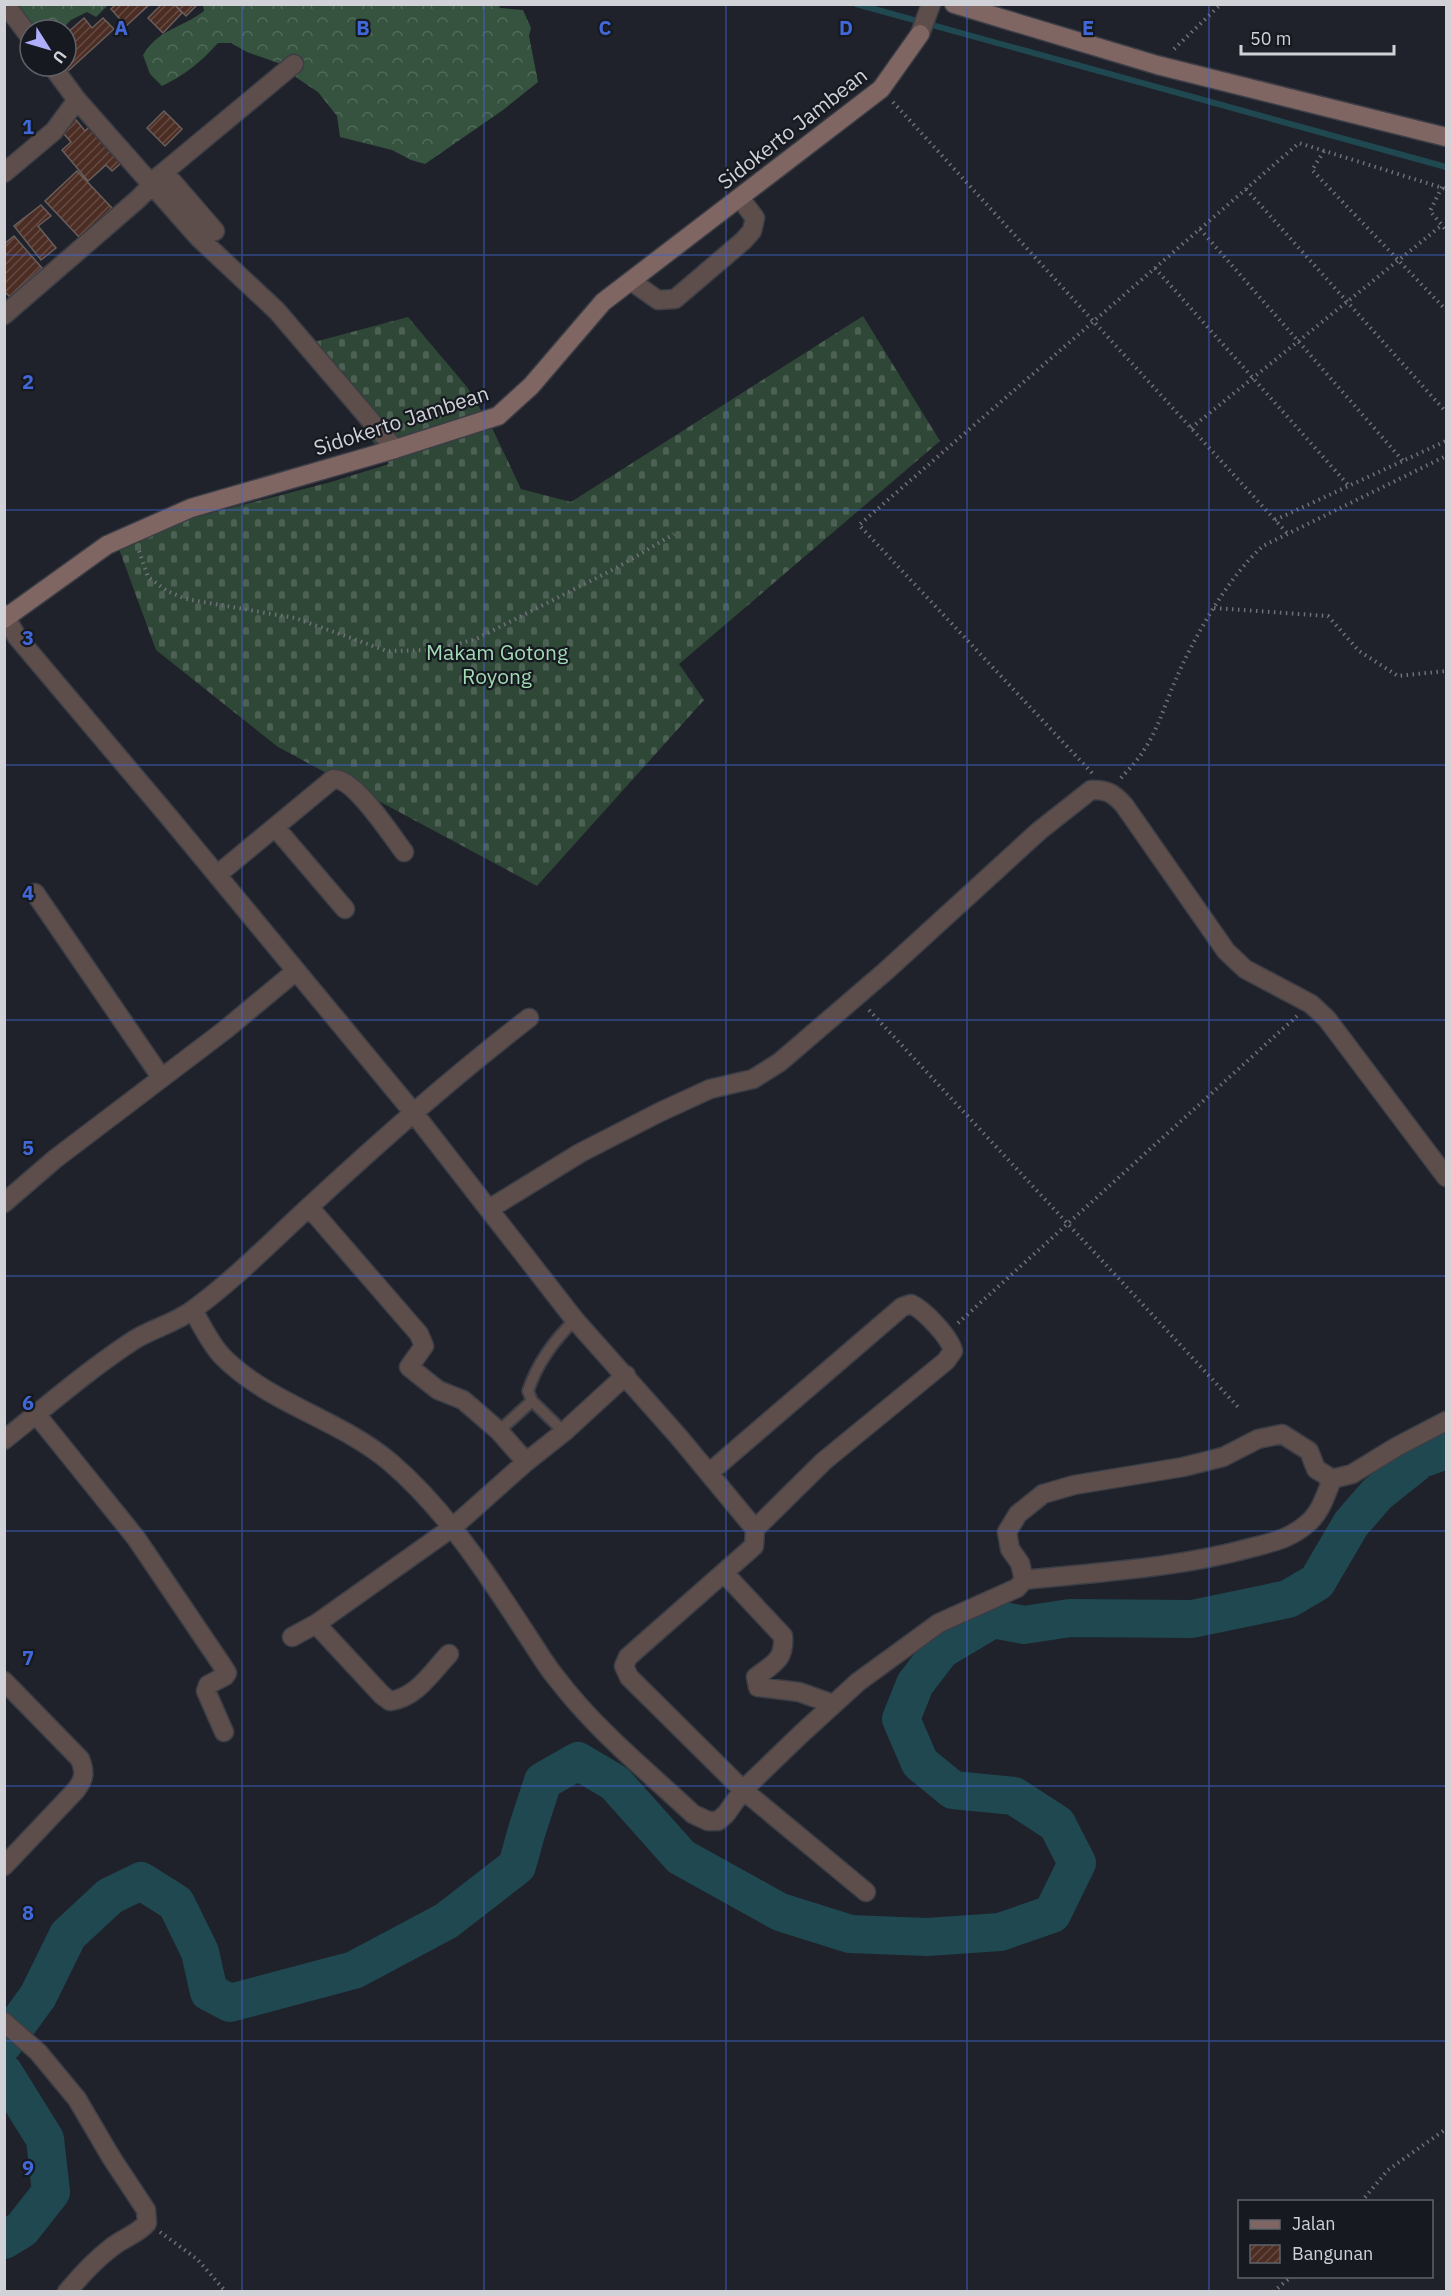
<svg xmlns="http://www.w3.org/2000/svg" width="1451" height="2296" font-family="'IBM Plex Sans',sans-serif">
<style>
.forest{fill:url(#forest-crowns)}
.cemetery{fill:url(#cemetery-stones)}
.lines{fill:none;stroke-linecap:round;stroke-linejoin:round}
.stream{stroke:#1f4851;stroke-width:6}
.river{stroke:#1f4851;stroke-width:38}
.building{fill:url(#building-hatch);stroke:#695e5b;stroke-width:1.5}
.lane-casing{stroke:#3b3e46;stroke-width:14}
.street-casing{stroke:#3b3e46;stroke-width:21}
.secondary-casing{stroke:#3b3e46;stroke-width:21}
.path{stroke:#6f7178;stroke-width:4;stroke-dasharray:1.5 4.5;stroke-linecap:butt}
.lane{stroke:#5e4e4b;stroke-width:10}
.street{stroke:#5e4e4b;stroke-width:18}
.secondary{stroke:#7f6662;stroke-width:18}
.grid{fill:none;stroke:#4168d8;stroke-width:1.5;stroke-opacity:0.55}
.labels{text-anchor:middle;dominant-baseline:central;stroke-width:4.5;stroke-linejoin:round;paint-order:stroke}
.street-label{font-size:21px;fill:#d0d2d7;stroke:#161920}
.park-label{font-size:21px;fill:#a1d9b3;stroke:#161920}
.grid-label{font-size:20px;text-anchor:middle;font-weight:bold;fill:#4168d8;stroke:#161920;stroke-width:4.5;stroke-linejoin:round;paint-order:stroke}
</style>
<defs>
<pattern id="forest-crowns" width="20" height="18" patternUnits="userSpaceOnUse" patternTransform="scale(1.5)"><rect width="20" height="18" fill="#35533f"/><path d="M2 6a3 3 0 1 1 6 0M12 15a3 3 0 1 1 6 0" fill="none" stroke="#516b5a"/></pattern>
<pattern id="cemetery-stones" width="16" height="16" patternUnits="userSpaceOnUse" patternTransform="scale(1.5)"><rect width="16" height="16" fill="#2f4737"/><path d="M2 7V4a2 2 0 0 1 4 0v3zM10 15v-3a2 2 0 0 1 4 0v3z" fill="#4c6153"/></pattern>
<pattern id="building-hatch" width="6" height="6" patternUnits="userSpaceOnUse" patternTransform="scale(1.5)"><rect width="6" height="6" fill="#4c2d24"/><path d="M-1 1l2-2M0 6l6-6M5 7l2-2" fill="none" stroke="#654b43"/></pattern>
</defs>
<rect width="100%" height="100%" fill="#1f222a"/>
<path class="forest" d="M15 5H108L96 17 87 12 71 20 61 30H34Z
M203 5H499L500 8 523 10 531 28 529 36 538 82 503 110 425 164 411 160 392 150 340 137 337 116 318 92 294 76 281 64 247 52 231 43H218C201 62 185 75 162 86L150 74 143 55C160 28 180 29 204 11Z"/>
<path class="cemetery" d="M863 316 940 441 679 664 704 700 537 886 278 747 156 650 119 549 188 519 331 482 389 464 303 345 408 317 467 387 493 430 521 489 571 502Z"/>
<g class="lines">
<path class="stream" d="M856 4 1446 167"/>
<path class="river" d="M4 2043 38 1996 68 1935 110 1896 141 1881 176 1903 200 1952 209 1992 230 2003 354 1970 446 1921 517 1866 527 1830 543 1781 578 1761 615 1783 681 1857 780 1912 850 1934 927 1937 1000 1932 1052 1914 1077 1863 1057 1824 1014 1796 953 1790 920 1763 901 1719 915 1684 941 1650 993 1619 1024 1625 1070 1618 1192 1619 1288 1599 1317 1582 1351 1524 1377 1494 1421 1459 1446 1450
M4 2073 45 2139 51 2192 22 2229 4 2240"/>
</g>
<path class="building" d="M116 4H150L126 26 111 9Z
M162 4H174L182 13 163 33 148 18Z
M174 4H198L186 16Z
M84 18 92 28 103 18 114 29 68 71 64 66H66V34Z
M164 111 182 129 165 146 147 128Z
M72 115 85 131 95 121 127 158 112 171 106 165 88 181 62 150 71 142 58 127Z
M77 171 112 208 80 238 45 201Z
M41 205 51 216 38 226 56 248 41 260 14 226Z
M14 236 42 268 10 297 4 291V244Z"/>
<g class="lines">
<g class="lane-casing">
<path id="lane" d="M532 1401 564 1432
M499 1431 532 1401 528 1391C537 1364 554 1340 575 1320"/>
</g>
<g class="street-casing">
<path id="street" d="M5 4 30 37
M920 34 931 4
M77 100 199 238 277 311 395 449
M164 172 294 64
M4 173 54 131 77 100 52 66
M631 281 658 300 675 299 743 241 752 231 755 218 740 198
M4 315 137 200 149 188 150 183 164 172 215 231
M4 614 17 637 169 817 413 1112 575 1320 678 1436 755 1529 754 1546 628 1657 624 1666 629 1677 743 1790 866 1892
M275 827 345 909
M217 875 333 779C354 777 391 835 404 852
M35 893 161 1077
M4 1203 55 1159 225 1030 296 971
M309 1207 419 1334 424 1346 409 1367 438 1390 463 1400 499 1431 526 1462
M489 1209 580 1153 660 1112 710 1089 753 1079 780 1062 887 970 1039 831 1091 790C1107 789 1114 794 1124 805L1226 951 1245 969 1311 1004 1327 1019 1446 1177
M193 1310C202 1326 210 1343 222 1356 269 1404 339 1419 390 1462 445 1509 486 1572 525 1632 536 1648 545 1665 558 1680 596 1730 647 1771 693 1814L708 1821H718L726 1814 743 1790 800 1735 858 1682 939 1623 1017 1588 1024 1580 1020 1563 1010 1549 1007 1532 1018 1514 1043 1494 1074 1485 1183 1467 1223 1457 1258 1439 1282 1434 1309 1451 1316 1469 1332 1479 1352 1474 1398 1446 1446 1421
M36 1414 136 1538 222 1665 227 1673 225 1676 208 1685 206 1691 224 1732
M4 1440C47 1406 88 1370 134 1340 153 1328 176 1323 194 1309 235 1279 272 1241 309 1207 380 1141 452 1077 529 1018
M709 1473 902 1307 911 1304C924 1310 950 1337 953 1351L946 1361 824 1461 755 1529
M724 1573 783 1636C785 1660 773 1664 756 1677L758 1687 799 1692 833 1704
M1024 1580C1100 1572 1177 1568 1250 1548 1273 1542 1290 1539 1308 1523 1321 1512 1326 1494 1332 1479
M316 1624 382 1695 390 1701C416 1698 432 1672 449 1654
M292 1637 316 1624 453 1527 526 1462 564 1432 626 1375
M4 1681 80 1759C85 1772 85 1778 76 1790L4 1866
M4 2022 38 2052 77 2099 111 2157 146 2210 147 2223C138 2234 123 2238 112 2247 95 2260 81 2275 67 2292"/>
</g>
<g class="secondary-casing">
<path id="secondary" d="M954 4 1157 65 1446 137
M4 619 107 545 191 508 395 449 498 416 531 386 603 302 881 89 920 34"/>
</g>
<path class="path" d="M1174 49 1221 4
M893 102 1287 533
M1324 151 1312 170 1446 310
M1442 187 1430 211 1446 230
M1246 189 1446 412
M1200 229 1403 461
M1155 268 1349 486
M1191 428 1442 225
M1275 520 1446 441
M139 551 148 577 167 591 186 599 295 618 387 651 435 650 476 639 618 567 674 534
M1214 608 1328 616 1359 651 1398 676 1446 671
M1092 773 859 525 1299 143 1446 189
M1121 778C1129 769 1138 760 1144 750 1159 728 1165 703 1176 679 1194 637 1229 576 1263 546L1446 456
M869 1010 1239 1408
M958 1323 1297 1016
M1361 2202 1388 2170 1446 2129
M160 2232 197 2259 226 2292
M1273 2292 1292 2276"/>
<use href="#lane" class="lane"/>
<use href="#street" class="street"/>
<use href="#secondary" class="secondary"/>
</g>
<path class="grid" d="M242 4V2292M484 4V2292M726 4V2292M967 4V2292M1209 4V2292M4 255H1446M4 510H1446M4 765H1446M4 1020H1446M4 1276H1446M4 1531H1446M4 1786H1446M4 2041H1446"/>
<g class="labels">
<g class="street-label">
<text transform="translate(792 128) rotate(-38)">Sidokerto Jambean</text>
<text transform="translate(401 420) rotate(-18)">Sidokerto Jambean</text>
</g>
<g class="park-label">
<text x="497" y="652">Makam Gotong<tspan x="497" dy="24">Royong</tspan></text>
</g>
</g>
<g class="grid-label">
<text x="121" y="35">A</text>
<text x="363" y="35">B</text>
<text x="605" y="35">C</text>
<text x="846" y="35">D</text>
<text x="1088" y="35">E</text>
<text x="28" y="134">1</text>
<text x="28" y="389">2</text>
<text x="28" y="645">3</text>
<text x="28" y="900">4</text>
<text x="28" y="1155">5</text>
<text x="28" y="1410">6</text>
<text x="28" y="1665">7</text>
<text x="28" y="1920">8</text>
<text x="28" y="2175">9</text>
</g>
<rect width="1451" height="2296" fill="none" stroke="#d0d2d7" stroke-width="12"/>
<rect x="1238" y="2200" width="195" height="78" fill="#161920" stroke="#606369" stroke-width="1.5"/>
<rect x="1250" y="2220" width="30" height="9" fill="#7f6662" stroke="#606369" stroke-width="1.5"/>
<text x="1292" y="2230" font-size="18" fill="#d0d2d7">Jalan</text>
<rect x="1250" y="2245" width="30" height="18" fill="url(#building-hatch)" stroke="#606369" stroke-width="1.5"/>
<text x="1292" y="2260" font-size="18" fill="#d0d2d7">Bangunan</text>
<g transform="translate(48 48) rotate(127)"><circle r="28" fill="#161920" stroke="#606369" stroke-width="1.5"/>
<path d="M0-4.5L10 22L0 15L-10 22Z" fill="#afaefa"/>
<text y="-9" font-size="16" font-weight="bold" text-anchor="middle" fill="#d0d2d7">U</text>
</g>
<path d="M1241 45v9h153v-9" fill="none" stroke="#d0d2d7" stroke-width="3"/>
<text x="1250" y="45" font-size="18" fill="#d0d2d7" stroke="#161920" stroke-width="4.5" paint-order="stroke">50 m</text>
</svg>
